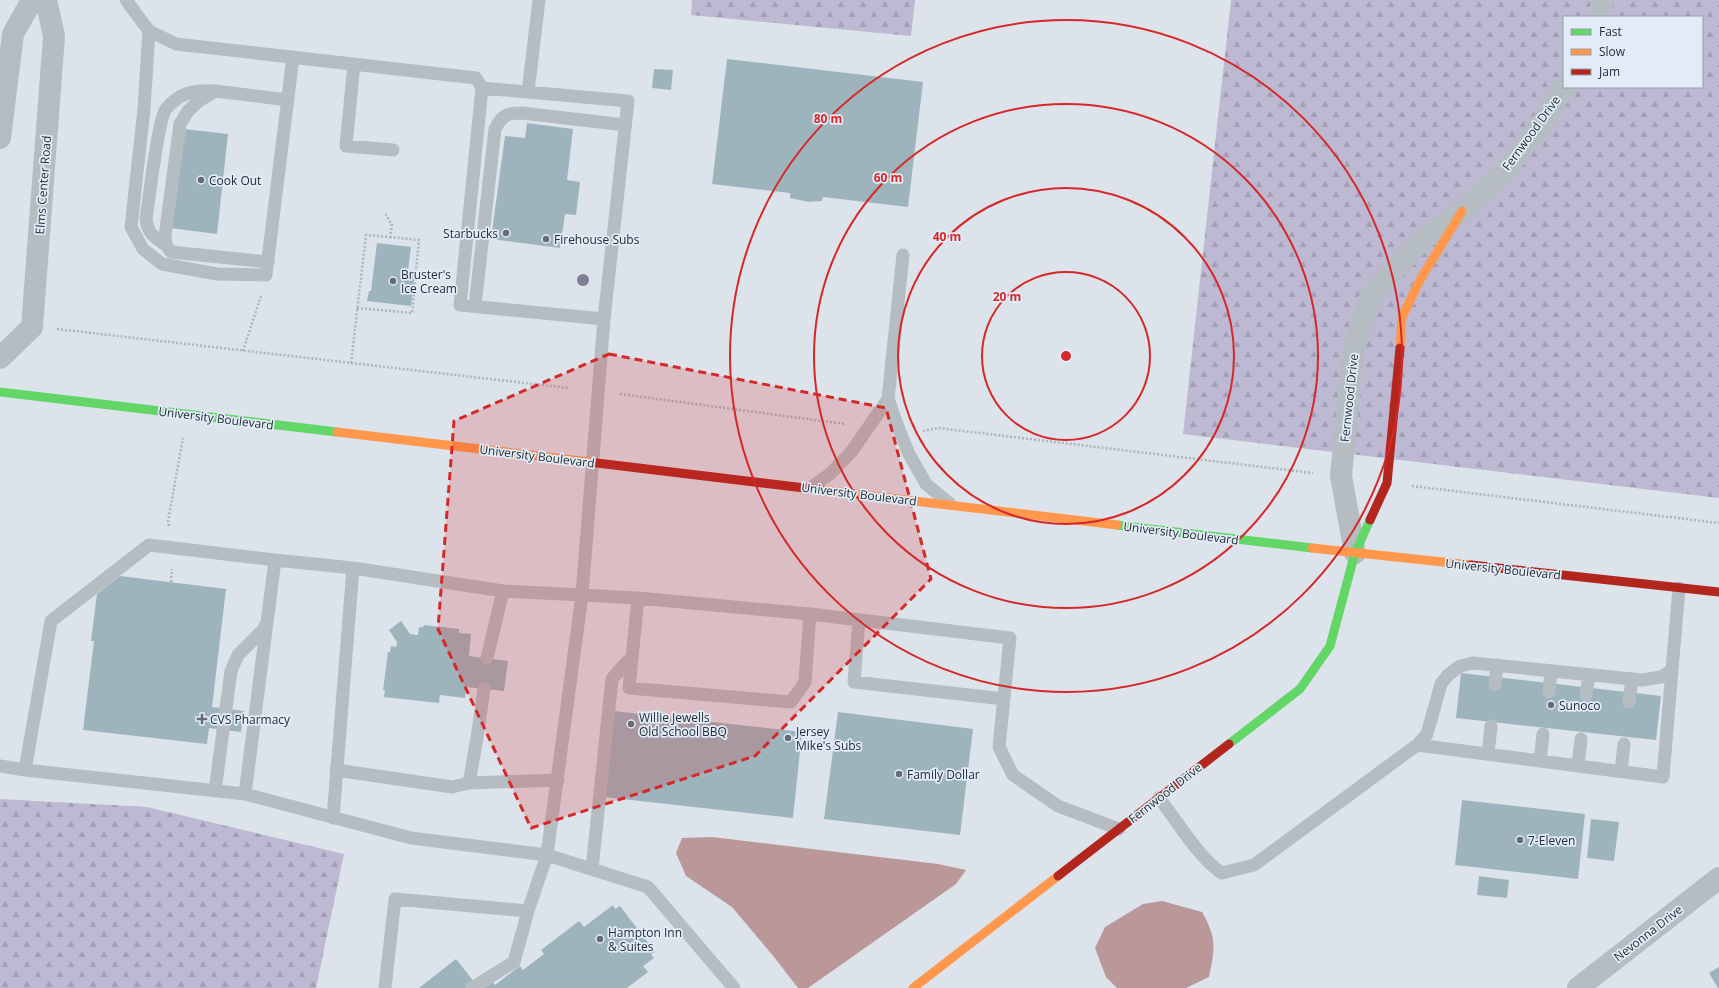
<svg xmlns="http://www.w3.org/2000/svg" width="1719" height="988" font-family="'Open Sans',sans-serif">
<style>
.forest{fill:url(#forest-firs);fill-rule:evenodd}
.water{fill:#ba9899}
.building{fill:#9eb4bd}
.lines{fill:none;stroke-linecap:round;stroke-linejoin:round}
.path{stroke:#aeb5bb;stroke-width:2.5;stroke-dasharray:2 2;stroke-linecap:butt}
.lane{stroke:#b6bdc2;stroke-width:13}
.street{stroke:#b6bdc2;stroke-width:22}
.fast{stroke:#63d668;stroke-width:9}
.slow{stroke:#ff974d;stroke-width:9}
.jam{stroke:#b3261e;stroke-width:9}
.tree{fill:#817d95}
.marked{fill:#d62828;fill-opacity:0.2;stroke:#d62828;stroke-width:3;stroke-dasharray:8 5;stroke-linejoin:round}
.ring{fill:none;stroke:#d62828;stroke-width:2}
.poi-dot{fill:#656d72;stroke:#e2ecf8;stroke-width:1.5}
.labels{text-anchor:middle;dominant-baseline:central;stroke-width:3.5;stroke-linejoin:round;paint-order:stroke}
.street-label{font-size:12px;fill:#252e32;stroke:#e2ecf8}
.poi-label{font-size:12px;fill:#252e32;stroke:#e2ecf8;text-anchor:start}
.centre{fill:#d62828;stroke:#e2ecf8;stroke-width:2}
.ring-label{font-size:12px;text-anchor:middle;font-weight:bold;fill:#d62828;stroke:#e2ecf8;stroke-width:3.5;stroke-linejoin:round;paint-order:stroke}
</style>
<defs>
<pattern id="forest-firs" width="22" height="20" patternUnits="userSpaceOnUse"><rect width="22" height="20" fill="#bdb9d2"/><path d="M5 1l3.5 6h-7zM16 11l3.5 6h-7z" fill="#a29fb5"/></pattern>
</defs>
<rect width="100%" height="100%" fill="#dce3ea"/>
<path class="forest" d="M692 0H915L911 36 691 15Z
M1231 0H1719V498L1183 434ZM1564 17H1702V87H1564Z
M0 799 147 807 344 854 316 988H0Z"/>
<path class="water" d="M712 837 938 864 966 870 956 884 808 988H798L774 957 732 907 686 876 676 853 682 838Z
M1162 901 1202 912C1217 938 1215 948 1209 977L1186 988H1117L1106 977 1095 948 1105 927 1143 904Z"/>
<path class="building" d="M727 59 923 82 908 207 823 197 822 201 809 202 790 198V193L712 184Z
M654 69 673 70 671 90 652 88Z
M527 123 573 129 567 180 580 182 576 215 565 214 560 248 491 239 505 136 525 138Z
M184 129 228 134 217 234 170 228Z
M377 243 411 247 408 270 415 271 411 306 367 301 369 291H371Z
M120 576 226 589 212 707 244 711 241 732 209 728 207 744 83 730 94 641H91L97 594Z
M401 621 410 634 418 635 419 627H423L424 625 459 629V633L471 634 469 656 508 661 504 691 466 687 465 698 440 695 439 703 384 697 385 690H383L388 652H390L391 646 396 647 397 642 389 630Z
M1461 673 1661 696 1656 740 1456 718Z
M613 711 802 732 793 818 604 797Z
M838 712 973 729 960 835 824 819Z
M1462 800 1585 814 1578 879 1455 865Z
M1591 819 1619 822 1614 861 1587 858Z
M1479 876 1509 880 1507 898 1477 895Z
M613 905 615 909 620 906 655 952 651 954 654 958 643 966 648 972 627 988H480L491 980 495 985 520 966 523 970 544 954 541 950 579 921 584 927Z
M456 959 479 988H419Z
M1719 967V988H1718L1709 973Z"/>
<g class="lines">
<path class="path" d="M357 308 412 313 419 240 390 237
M57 329 568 388
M243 351 261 296
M351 363 366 235 390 237 392 225 385 213
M620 394 845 424
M923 431 938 428 1313 473
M1412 486 1719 523
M169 526 168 521 183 438
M171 582 172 569"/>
<path class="lane" d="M126 0 149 31 176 44 476 78 482 88
M149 31 144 109 131 227 143 249 162 264 217 274 266 275 293 57
M354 64 346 146 393 150
M528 92 539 0
M166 245C154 237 148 234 146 219 149 201 158 119 166 109 180 92 194 90 215 91
M903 255 888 399 898 427 909 454 926 484 949 503
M268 262 171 252 166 245 165 236 180 124 188 111 199 101 215 91 288 100
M475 306 495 129C502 115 507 113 522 113L625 125
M604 319 460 305 482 88 628 101 604 319 582 595 638 598 810 614 805 682 791 702 629 688 638 598
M810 488 830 474 852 451 888 399
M275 560 353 568 503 591 582 595 547 855 648 887 734 988
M810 614 1010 638 999 747 1013 775 1058 806 1119 829
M859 621 854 682 1004 699
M487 658 503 591
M1495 685 1497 665
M1549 692 1551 671
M1586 695 1589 675
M1629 702 1632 679
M1417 745 1663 777 1672 670
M1488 754 1491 726
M1540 761 1543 734
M0 766 25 770
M1578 766 1581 739
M336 770 452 787 469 783 558 780
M1621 771 1624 744
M469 783 477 738 484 689
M215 791 231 671 238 655 263 630 267 623
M245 794 25 770 51 621 149 545 275 560 245 794 411 838 547 855 528 911
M1159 798C1175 818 1201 861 1222 873L1254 865 1417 745 1427 734 1441 684 1448 675 1460 666 1473 663 1642 680 1661 677 1672 670 1679 588
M333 818 353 568
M592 869 612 679 623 666 632 657
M385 988 395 899 528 911 514 962 472 988"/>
<path class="street" d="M1598 17 1603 0
M0 138 13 34 32 0
M0 358 32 327 54 36 46 0
M1355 553 1341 476 1353 350 1371 295 1420 242 1462 211 1506 170 1548 115 1564 87
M1578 988 1719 878"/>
<path class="fast" d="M0 392 337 432
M1117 525 1312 548
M1229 744 1300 689 1330 646 1355 553 1370 520"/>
<path class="slow" d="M1400 348 1402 317 1420 280 1462 211
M337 432 597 463
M821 490 1117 525
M1312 548 1471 565
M913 988 1058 876"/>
<path class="jam" d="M597 463 821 490
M1370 520 1387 483 1400 348
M1471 565 1719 592
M1058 876 1229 744"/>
</g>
<circle class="tree" cx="583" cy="280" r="6"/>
<path class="marked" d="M609 354 886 408 931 579 755 756 531 828 438 629 454 421Z"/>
<g class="ring">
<circle cx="1066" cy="356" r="84"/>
<circle cx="1066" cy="356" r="168"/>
<circle cx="1066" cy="356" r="252"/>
<circle cx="1066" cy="356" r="336"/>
</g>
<g class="poi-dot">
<circle cx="201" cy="180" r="4"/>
<circle cx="506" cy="233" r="4"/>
<circle cx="546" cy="239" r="4"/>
<circle cx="393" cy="281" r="4"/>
<circle cx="1551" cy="705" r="4"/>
<path d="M200 713h4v4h4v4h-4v4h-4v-4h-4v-4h4z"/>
<circle cx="631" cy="724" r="4"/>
<circle cx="788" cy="738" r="4"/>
<circle cx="899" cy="774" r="4"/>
<circle cx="1520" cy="840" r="4"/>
<circle cx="600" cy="939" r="4"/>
</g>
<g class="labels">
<g class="street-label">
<text transform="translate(1531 133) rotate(-54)">Fernwood Drive</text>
<text transform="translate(43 185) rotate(-86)">Elms Center Road</text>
<text transform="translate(1349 398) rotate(-84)">Fernwood Drive</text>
<text transform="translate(216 418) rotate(7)">University Boulevard</text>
<text transform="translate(537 456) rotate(7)">University Boulevard</text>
<text transform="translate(859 494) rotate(7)">University Boulevard</text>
<text transform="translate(1181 533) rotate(7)">University Boulevard</text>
<text transform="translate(1503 569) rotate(6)">University Boulevard</text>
<text transform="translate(1165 793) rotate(-38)">Fernwood Drive</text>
<text transform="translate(1648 933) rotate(-38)">Nevonna Drive</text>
</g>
<g class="poi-label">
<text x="209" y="180">Cook Out</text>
<text x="498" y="233" text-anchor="end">Starbucks</text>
<text x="554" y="239">Firehouse Subs</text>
<text x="401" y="274">Bruster's<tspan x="401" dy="14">Ice Cream</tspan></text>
<text x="1559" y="705">Sunoco</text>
<text x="639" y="717">Willie Jewells<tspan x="639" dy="14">Old School BBQ</tspan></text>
<text x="210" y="719">CVS Pharmacy</text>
<text x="796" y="731">Jersey<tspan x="796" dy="14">Mike's Subs</tspan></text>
<text x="907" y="774">Family Dollar</text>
<text x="1528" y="840">7-Eleven</text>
<text x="608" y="932">Hampton Inn<tspan x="608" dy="14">&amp; Suites</tspan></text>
</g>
</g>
<circle cx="1066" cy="356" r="6" class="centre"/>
<g class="ring-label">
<text x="828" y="123">80 m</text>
<text x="888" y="182">60 m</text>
<text x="947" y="241">40 m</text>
<text x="1007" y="301">20 m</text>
</g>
<rect x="1563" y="16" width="140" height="72" fill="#e2ecf8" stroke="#96a0a9"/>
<rect x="1571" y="29" width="20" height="6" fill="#63d668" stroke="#96a0a9"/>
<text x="1599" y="36" font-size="12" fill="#252e32">Fast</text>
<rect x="1571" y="49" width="20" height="6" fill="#ff974d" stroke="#96a0a9"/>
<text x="1599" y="56" font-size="12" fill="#252e32">Slow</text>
<rect x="1571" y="69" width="20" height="6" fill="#b3261e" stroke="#96a0a9"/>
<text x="1599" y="76" font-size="12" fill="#252e32">Jam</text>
</svg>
